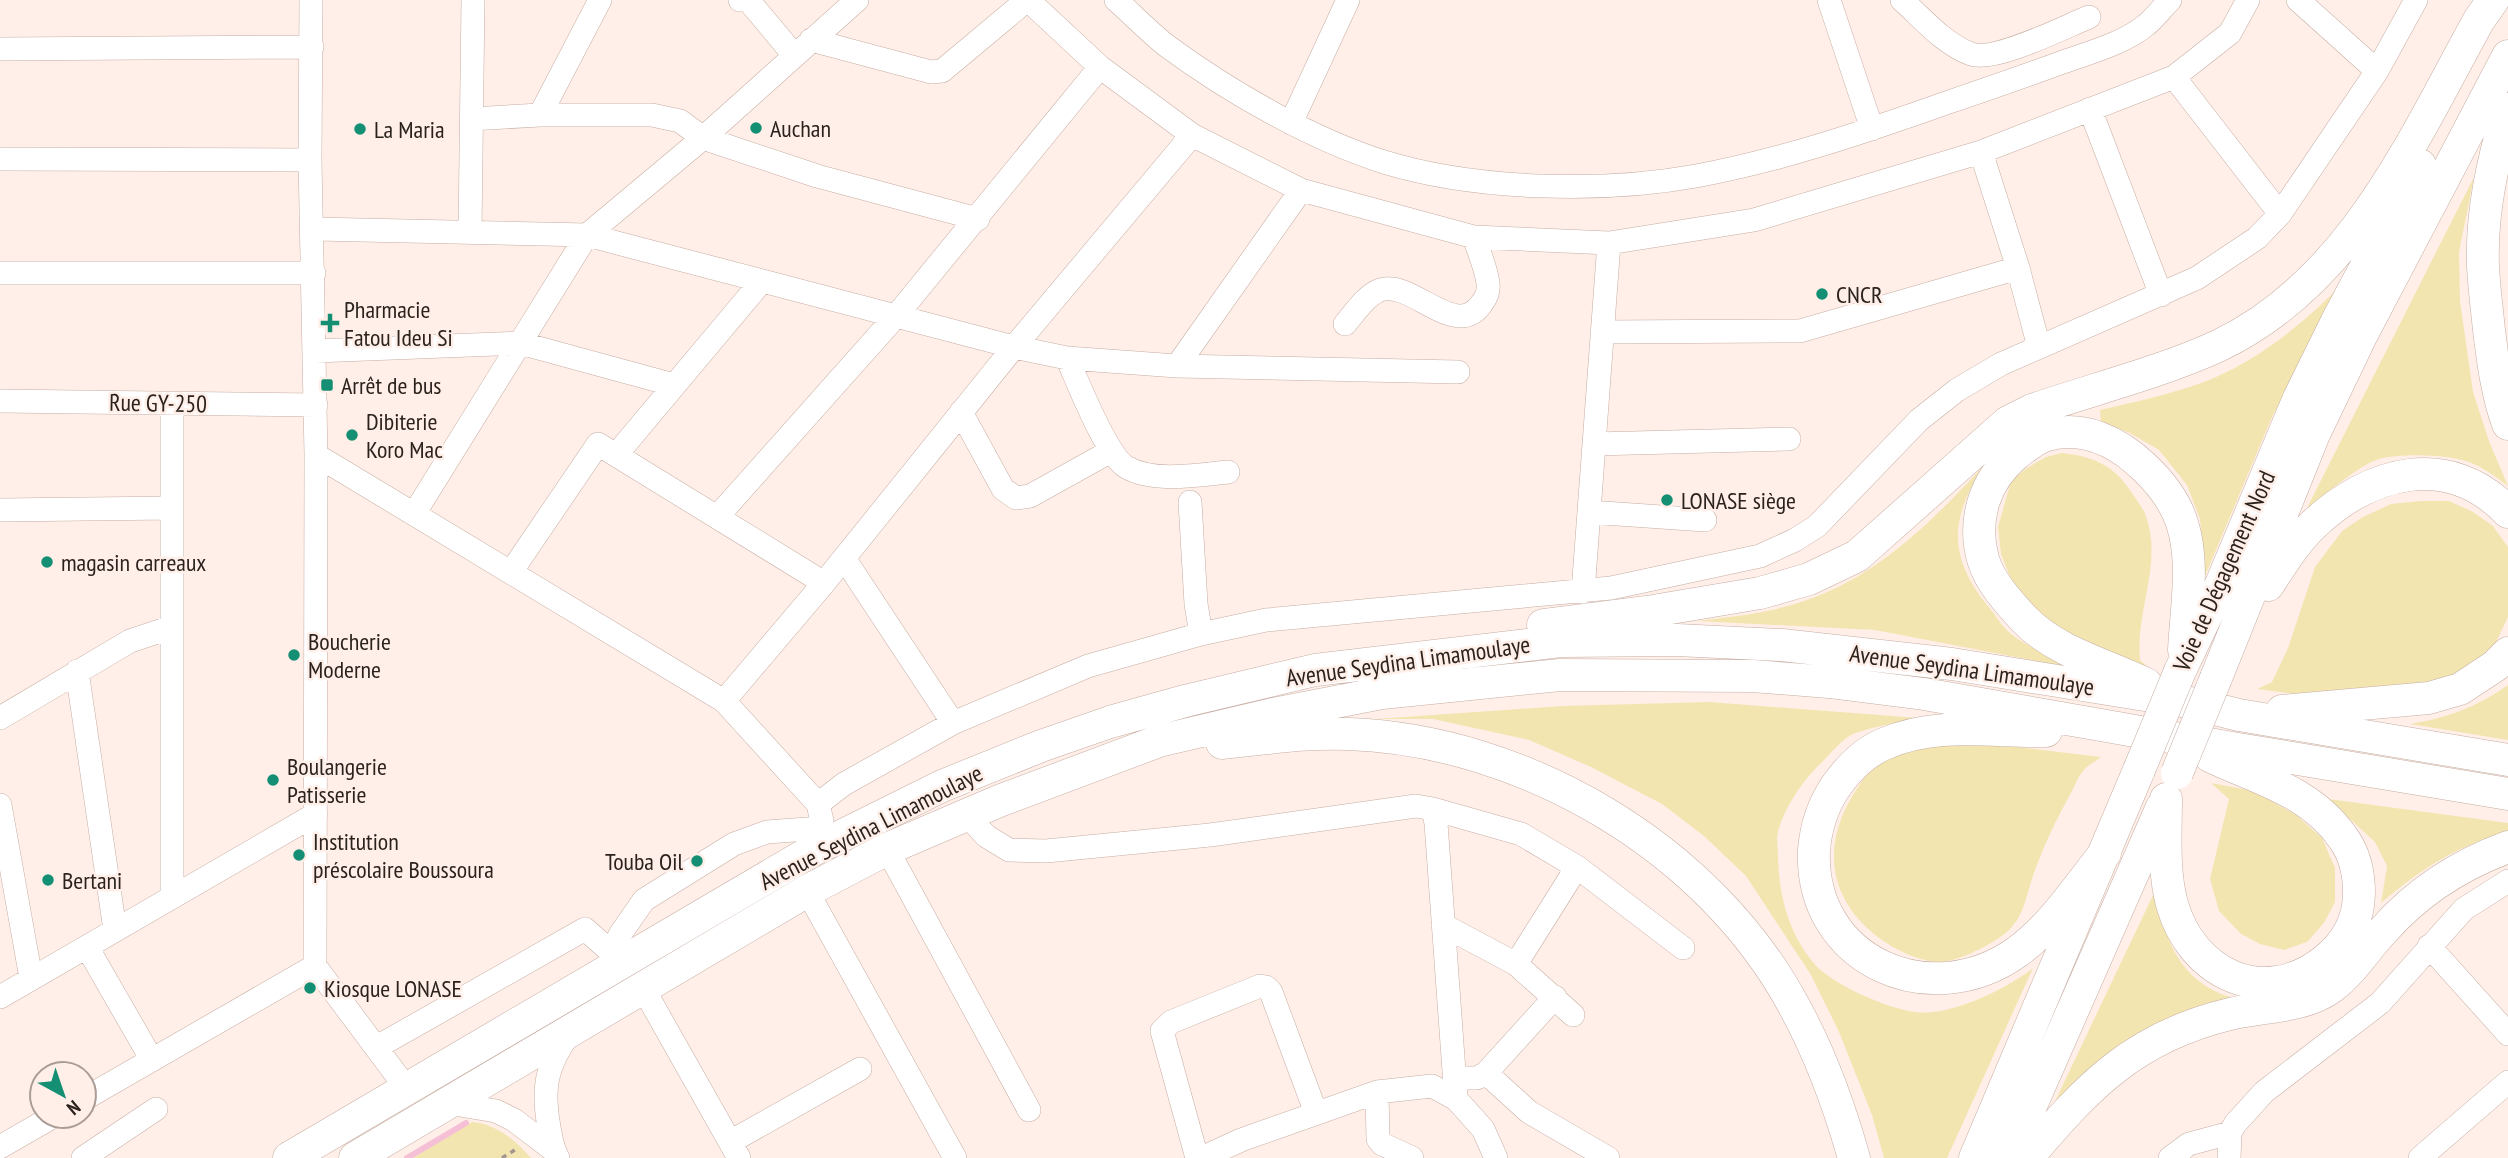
<svg xmlns="http://www.w3.org/2000/svg" width="2508" height="1158" font-family="'PT Sans Narrow',sans-serif">
<style>
.green{fill:#f3e5b0}
.lines{fill:none;stroke-linecap:round;stroke-linejoin:round}
.stream{stroke:#f5bfd5;stroke-width:6}
.minor-casing{stroke:#c6ada3;stroke-width:24}
.highway-casing{stroke:#c6ada3;stroke-width:33}
.path{stroke:#a39690;stroke-width:3.5;stroke-dasharray:5 5;stroke-linecap:butt}
.minor{stroke:#fff;stroke-width:23}
.highway{stroke:#fff;stroke-width:32}
.highway-bridge-casing{stroke:#c6ada3;stroke-width:33;stroke-linecap:butt}
.highway-bridge{stroke:#fff;stroke-width:32}
.poi-dot{fill:#148f74;stroke:#ffefe8;stroke-width:2.5}
.labels{text-anchor:middle;dominant-baseline:central;stroke-width:5;stroke-linejoin:round;paint-order:stroke}
.poi-label{font-size:24px;fill:#2b221e;stroke:#ffefe8;text-anchor:start}
.street-label{font-size:24px;fill:#2b221e;stroke:#ffefe8}
</style>
<rect width="100%" height="100%" fill="#ffefe8"/>
<path class="green" d="M2474 177 2459 252 2460 301 2473 392 2489 441 2508 486C2498 479 2487 470 2476 465 2453 454 2404 453 2379 459 2359 465 2325 495 2307 508Z
M2343 283 2272 417 2205 576 2200 519 2187 485 2159 450 2130 433 2101 422 2100 410C2138 401 2178 393 2214 378 2264 356 2305 322 2343 283Z
M2062 453C2093 456 2115 466 2132 493 2137 501 2143 508 2146 516 2163 565 2135 611 2140 660L2154 673 2081 648 2023 602 2010 577 2001 554 1998 527 2011 481 2027 468 2046 457Z
M1989 460C1951 512 1945 553 1987 605 1995 614 2002 627 2011 634 2029 648 2053 657 2073 668L1875 630 1697 621C1720 618 1744 616 1767 611 1864 592 1925 529 1989 460Z
M2421 501H2449L2473 512 2493 526 2508 547V617L2496 642 2467 669 2431 691 2319 697 2257 689 2272 682 2288 648 2315 567 2342 531 2363 517 2391 504Z
M2508 685V740L2410 724C2447 718 2477 707 2508 685Z
M1709 702 1918 718C1902 722 1865 728 1851 735 1839 742 1827 758 1816 768 1800 785 1785 807 1778 831 1776 839 1778 849 1778 857 1779 895 1788 931 1812 961 1828 983 1888 1009 1915 1012 1949 1017 2007 989 2033 968L1947 1158H1884L1872 1115 1839 1032 1811 975 1746 876 1704 836 1662 804 1591 767 1529 740 1433 719H1375L1562 706Z
M1967 741 2101 757C2096 761 2088 765 2084 770 2078 776 2075 786 2071 793 2057 818 2045 843 2035 870 2024 900 2025 924 1994 941 1980 950 1957 961 1940 962 1922 962 1900 952 1885 942 1831 906 1819 850 1853 795 1862 780 1873 764 1889 757 1913 746 1940 744 1967 741Z
M2211 783 2254 791 2296 815 2322 838 2335 868V902L2324 923 2307 942 2284 950 2260 944 2241 934 2219 911 2210 879 2229 799Z
M2328 799 2508 823V832C2457 845 2420 870 2381 903L2387 866 2375 842Z
M2155 891C2165 935 2175 974 2221 994 2229 997 2239 998 2248 1001L2186 1013 2144 1030 2112 1051 2040 1133Z
M472 1122C497 1124 516 1141 531 1158H413Z"/>
<g class="lines">
<path class="stream" d="M407 1158 466 1123"/>
<g class="minor-casing">
<path id="minor" d="M311 0 310 160 316 455 315 966 407 1089
M740 0H748L794 55
M1028 0 1100 67 1192 135 1301 190 1474 237 1609 243 1754 220 1981 152 2174 77 2230 33 2248 0
M1116 0C1133 15 1149 32 1167 46 1228 91 1311 139 1384 162 1475 190 1603 193 1696 176 1783 160 1867 131 1949 102 1987 89 2025 76 2063 62 2088 53 2125 43 2146 25 2155 18 2162 8 2170 0
M1829 0 1872 129
M1902 0C1923 19 1944 44 1971 54 1994 63 2064 27 2089 17
M2298 0 2377 71
M811 40 931 72 942 71 1027 0
M0 49 312 47
M2174 77 2280 214
M2090 109 2161 295
M540 115 600 0
M471 119 540 115H652L680 121 703 138 817 176 978 219
M1291 123 1348 0
M1981 152 2018 268 2039 347
M0 159 310 160
M470 232 473 0
M313 233 315 229 587 235 1014 347 1067 358 1177 366 1458 372
M0 273H314
M1345 324C1354 314 1366 295 1380 290 1412 279 1456 342 1482 303 1487 297 1489 291 1488 283 1486 268 1479 252 1474 237
M1602 332 1800 331 2018 268
M315 351 520 343 674 385
M1067 358C1078 382 1106 455 1126 467 1153 483 1199 475 1228 472
M1177 366 1301 190
M0 401 316 405
M961 412 1003 489 1016 498 1030 496 1111 451
M1594 444 1789 439
M316 455 724 701 818 804 822 821 815 849
M616 455 762 281
M1190 502 1196 604 1201 634
M0 510 172 508
M1589 512 1705 520
M414 514 587 235 703 138 857 0
M717 517 896 316 1100 67
M844 558 953 723
M511 572 598 444 824 583
M1583 592 1609 243
M77 671 115 930
M724 701 824 583 1014 347 1192 135
M0 718 130 641 172 627
M818 804 844 784 953 723 1088 666 1201 634 1266 620 1611 588 1760 556 1795 540 1817 526 1919 420 1957 390 2001 364 2197 278 2257 238 2280 214 2377 71 2416 0
M0 805 31 978
M1433 809 1521 834 1577 867 1683 948
M967 815 986 836 1009 850 1046 851 1210 835 1416 806 1433 809 1436 823 1456 1099
M887 849 1029 1110
M807 891 955 1158
M172 897V404
M1443 925 1516 964 1573 1015
M2429 946 2508 1034
M87 947 152 1060
M611 952 621 933 644 900 734 844 767 832 821 828
M1516 964 1577 867
M643 988 739 1158
M0 997 316 814
M377 1047 585 929 611 952 626 960
M1486 1073 1529 1112 1608 1158
M1455 1078H1477L1486 1073 1555 997
M1377 1092 1378 1139 1382 1144 1412 1158
M84 1099 315 966
M448 1103 496 1111 514 1120 552 1149
M730 1142 860 1069
M0 1147 54 1116
M83 1158 156 1109
M558 1158C552 1148 551 1138 549 1127 542 1088 546 1066 569 1034
M1197 1158 1162 1031 1171 1022 1260 986 1266 987 1271 992 1316 1113
M1202 1158 1241 1140 1377 1092 1432 1086 1456 1099 1483 1129 1496 1158
M2170 1158 2189 1144 2230 1133
M2229 1158 2230 1133 2235 1124 2264 1092 2380 1003 2464 909 2508 881
M2420 1158 2508 1082"/>
</g>
<g class="highway-casing">
<path id="highway" d="M2508 109C2493 160 2481 212 2483 266 2484 288 2487 309 2489 330 2493 362 2497 394 2508 424
M2268 585C2282 564 2295 542 2313 525 2370 471 2448 450 2508 512
M1543 625 1653 611 1760 593 1809 579 1857 556 2008 422 2032 410C2093 389 2159 373 2218 346 2351 283 2412 141 2479 20L2493 0
M2180 671 2219 589 2299 398 2338 319 2420 165
M2216 678 2314 434 2361 336 2508 56
M2146 684C2107 665 2056 652 2025 620 2009 603 1989 581 1983 559 1972 519 1985 480 2016 454 2025 447 2036 438 2047 435 2084 425 2118 442 2144 467 2160 482 2175 501 2182 523 2195 562 2186 609 2184 650
M2282 711 2429 698 2460 689 2495 666 2508 653
M2046 731C1990 732 1936 721 1884 744 1865 752 1848 769 1836 786 1823 805 1816 826 1814 850 1809 961 1930 1014 2017 952 2052 927 2078 886 2105 853
M1222 743C1264 739 1306 732 1348 734 1525 740 1710 849 1794 1006 1821 1055 1839 1105 1854 1158
M2166 799C2166 833 2163 871 2172 904 2192 975 2264 1008 2324 961 2346 944 2359 920 2359 893 2359 873 2355 854 2343 838 2311 791 2258 779 2210 756
M289 1158 815 849 942 786 1041 746 1110 722 1185 701 1315 670 1561 641 1677 640 1782 645 1952 664 2182 701 2239 715 2508 760
M355 1158 807 891 887 849 999 801 1159 741 1273 714 1382 693 1560 675 1753 676 1829 682 1924 694 2238 749 2508 794
M1975 1158 2139 770
M2008 1158 2162 807
M2027 1158C2088 1086 2134 1037 2230 1014 2263 1006 2304 1008 2332 987 2352 972 2365 950 2382 932 2416 893 2459 865 2508 847"/>
</g>
<path class="path" d="M502 1158 518 1148"/>
<use href="#minor" class="minor"/>
<use href="#highway" class="highway"/>
<g class="highway-bridge-casing">
<path id="highway-bridge" d="M2139 770 2180 671
M2177 773 2216 678"/>
</g>
<use href="#highway-bridge" class="highway-bridge"/>
</g>
<g class="poi-dot">
<circle cx="756" cy="128" r="7"/>
<circle cx="360" cy="129" r="7"/>
<circle cx="1822" cy="294" r="7"/>
<path d="M326.5 312.5h7v7h7v7h-7v7h-7v-7h-7v-7h7z"/>
<rect x="320" y="378" width="14" height="14" rx="3.5"/>
<circle cx="352" cy="435" r="7"/>
<circle cx="1667" cy="500" r="7"/>
<circle cx="47" cy="562" r="7"/>
<circle cx="294" cy="655" r="7"/>
<circle cx="273" cy="780" r="7"/>
<circle cx="299" cy="855" r="7"/>
<circle cx="697" cy="861" r="7"/>
<circle cx="48" cy="880" r="7"/>
<circle cx="310" cy="988" r="7"/>
</g>
<g class="labels">
<g class="poi-label">
<text x="770" y="128">Auchan</text>
<text x="374" y="129">La Maria</text>
<text x="1836" y="294">CNCR</text>
<text x="344" y="309">Pharmacie<tspan x="344" dy="28">Fatou Ideu Si</tspan></text>
<text x="341" y="385">Arrêt de bus</text>
<text x="366" y="421">Dibiterie<tspan x="366" dy="28">Koro Mac</tspan></text>
<text x="1681" y="500">LONASE siège</text>
<text x="61" y="562">magasin carreaux</text>
<text x="308" y="641">Boucherie<tspan x="308" dy="28">Moderne</tspan></text>
<text x="287" y="766">Boulangerie<tspan x="287" dy="28">Patisserie</tspan></text>
<text x="313" y="841">Institution<tspan x="313" dy="28">préscolaire Boussoura</tspan></text>
<text x="683" y="861" text-anchor="end">Touba Oil</text>
<text x="62" y="880">Bertani</text>
<text x="324" y="988">Kiosque LONASE</text>
</g>
<g class="street-label">
<text transform="translate(158 403) rotate(1)">Rue GY-250</text>
<text transform="translate(2224 571) rotate(-66)">Voie de Dégagement Nord</text>
<text transform="translate(1408 661) rotate(-8)">Avenue Seydina Limamoulaye</text>
<text transform="translate(1972 670) rotate(8)">Avenue Seydina Limamoulaye</text>
<text transform="translate(871 827) rotate(-27)">Avenue Seydina Limamoulaye</text>
</g>
</g>
<g transform="translate(63 1095) rotate(140)"><circle r="33" fill="#ffefe8" stroke="#aa9d97" stroke-width="2"/>
<path d="M0-5L12 26L0 18L-12 26Z" fill="#148f74"/>
<text y="-10" font-size="19" font-weight="bold" text-anchor="middle" fill="#2b221e">N</text>
</g>
</svg>
